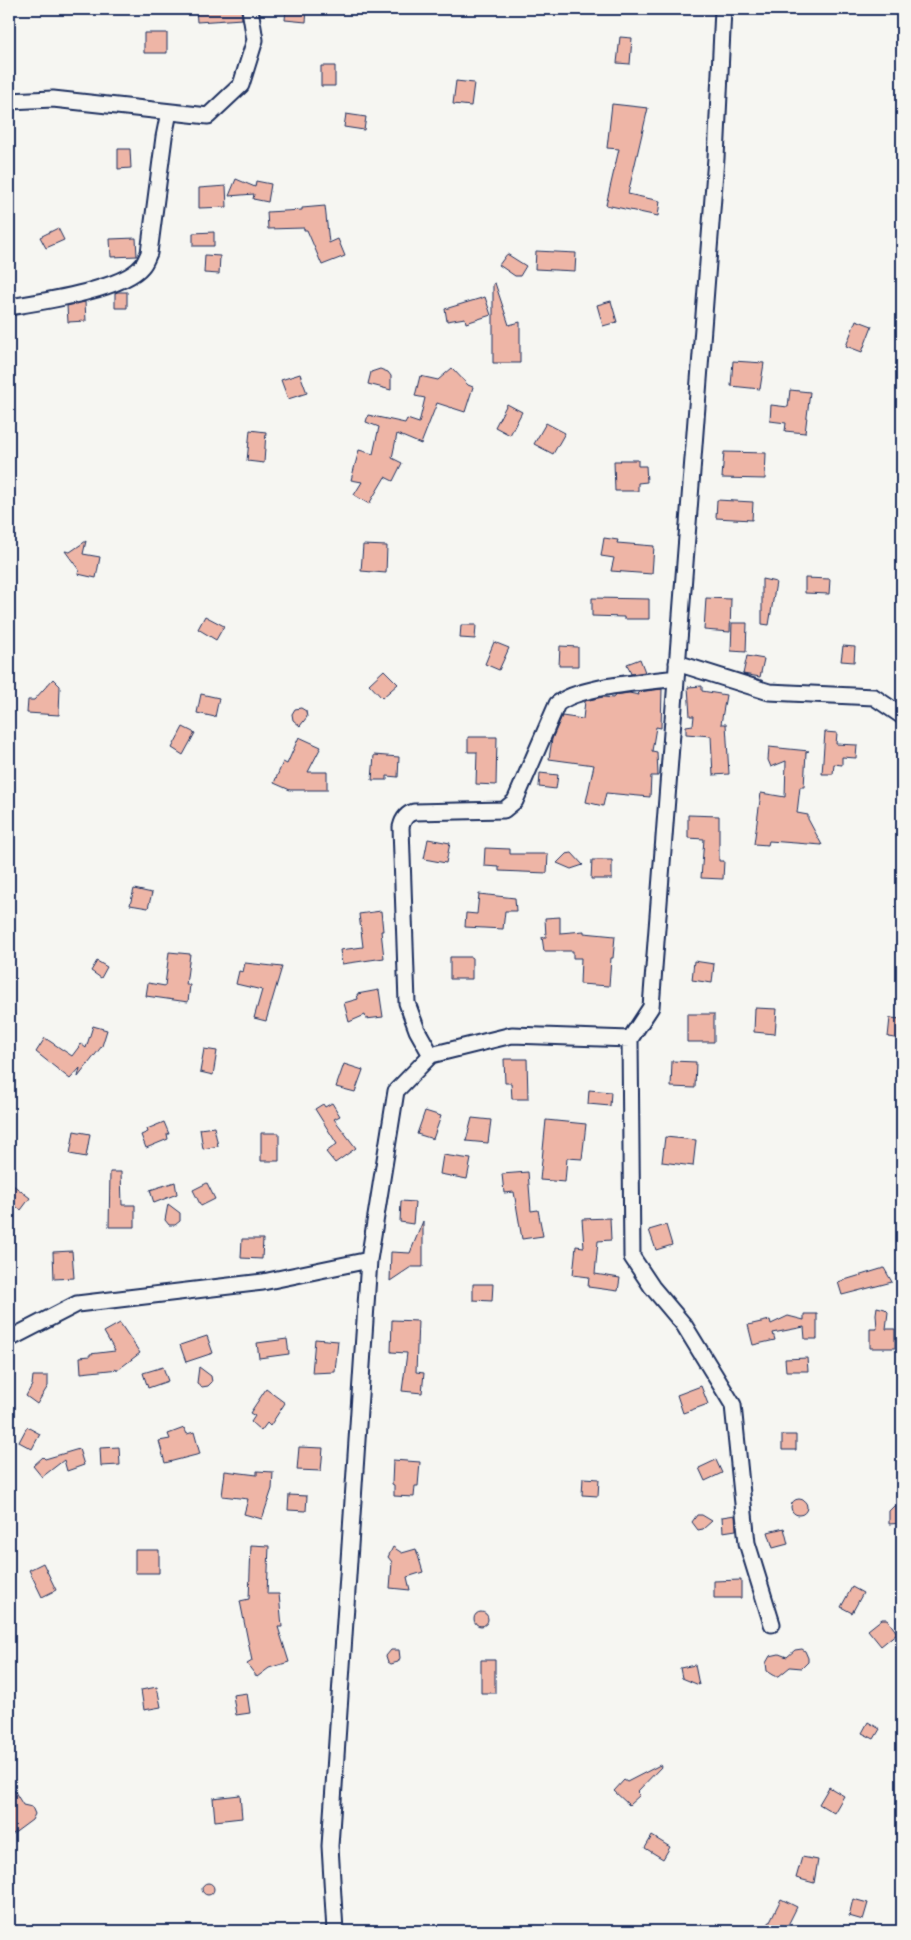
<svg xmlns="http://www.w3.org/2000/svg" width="911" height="1940" font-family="'Patrick Hand',sans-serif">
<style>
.building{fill:#eeb5a6;stroke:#1b2f5e}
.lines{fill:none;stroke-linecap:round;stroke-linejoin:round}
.minor-casing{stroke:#1b2f5e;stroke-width:19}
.minor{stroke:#f6f6f2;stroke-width:15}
</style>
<rect width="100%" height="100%" fill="#f6f6f2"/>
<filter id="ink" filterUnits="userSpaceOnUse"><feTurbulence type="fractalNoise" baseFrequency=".02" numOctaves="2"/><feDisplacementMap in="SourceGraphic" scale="10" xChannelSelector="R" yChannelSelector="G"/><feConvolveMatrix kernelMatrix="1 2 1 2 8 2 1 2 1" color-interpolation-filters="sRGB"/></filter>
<g filter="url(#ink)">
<path class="building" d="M196 9H241L242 19 197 22Z
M286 9H307L306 22 285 20Z
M144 33H167V53H144Z
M620 37 632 38 630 64 617 63Z
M321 66H335V86H321Z
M456 81 474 83 471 106 453 104Z
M612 104 648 108 628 194 660 201 658 216 606 205 619 149 607 148Z
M346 114 366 117 364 130 344 127Z
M118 149H130L131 168 118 169Z
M236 179 255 187 256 181 271 184 268 202 253 199 254 194 229 196Z
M226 186 227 207 199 208V188Z
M325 206 329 243 338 239 345 256 322 265 307 230H304V228L268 229 267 212 302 210V208Z
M58 228 64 240 46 248 40 237Z
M214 232V246H193V233Z
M136 238 137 256 111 257 110 239Z
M536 251 576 253 575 271 535 269Z
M507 254 526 266 520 276H515L499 265Z
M205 255 220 256 219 274 204 273Z
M495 283 509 325 520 322V363H493V284Z
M118 292H127V308H115V293Z
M485 297 491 315 466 323 465 318 447 321 445 309Z
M611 301 617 322 603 326 597 305Z
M85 302 86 321 68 322 67 306Z
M856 320 872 326 862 352 846 346Z
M733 361 764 363 760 389 731 386Z
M452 368 468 385 473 387 465 412 437 403 421 444 397 434 392 458 402 463 393 481 385 477 369 504 354 495 362 482 351 480 359 450 373 454 379 427 366 422 368 415 405 423 407 419 419 423 425 398 415 396 420 376 438 380Z
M380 369 388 372 391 376V390L368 384 371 372Z
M300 374 307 393 288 399 281 380Z
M790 390 810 392 805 433 785 431 786 423 770 421 771 405 788 407Z
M507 404 522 412 510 435 495 427Z
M546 423 565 433 553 454 534 444Z
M250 430 266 432 264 463 247 461Z
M724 452 766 453 765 479 722 478Z
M620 460H638V466H646L647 482 638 483V491H615L614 461H621Z
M717 500 753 502 752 520 716 518Z
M604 538 618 540 617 543 654 546 652 574 611 571 614 558 601 556Z
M86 541 83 554 100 557 96 578 78 574 79 570 65 551 70 552Z
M363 545 387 546 386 573 361 571Z
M805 578 830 579 829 594 805 593Z
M762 579 776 582 769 625 762 624Z
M592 598 649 599V619H624V617L592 616Z
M706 598 731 599 730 632 704 630Z
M205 616 224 626 216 640 198 629Z
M732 623H747L746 652 731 651Z
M461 625H476L475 639 460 638Z
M494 642 509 648 499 670 485 664Z
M560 646 578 647V666H559Z
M843 646 855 647 854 662 841 661Z
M747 656 764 659 760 677 743 674Z
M640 659 645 672 631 674 627 664Z
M384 670 398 684 382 698 369 684Z
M53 679 60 686 59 715 27 713 28 700H34Z
M702 686V691L726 695 721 724H726L729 774 713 775 711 736 686 734V726L693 725 694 716H690L688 687Z
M662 689 661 728 656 727 652 751 657 752 658 776H651L650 797 606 793 603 806 586 802 594 765 549 759 552 739 562 716 583 719 585 701 603 697 613 698 615 695 629 693 639 695 638 692Z
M201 694 219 698 215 717 197 713Z
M301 708 306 711 307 717 300 726 293 720 292 714 295 709Z
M183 727 195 733 183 755 172 748Z
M825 732 837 733 836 744 857 745 856 758 842 757V765L834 764 833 774H822Z
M299 737 321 747 308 772H327V790H290L274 783 283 762 287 764Z
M468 737H497L496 785 476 784 477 752H468Z
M769 747 809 751 806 752 804 787H800L797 813 808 815V819L822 845 769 841 768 845 754 844 761 793 785 797 786 761 771 767 768 760Z
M374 755 399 757 398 777 387 776V780H372Z
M540 773 558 775 556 789 539 787Z
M688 815 719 816V861H724L723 879 701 878 704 839 688 838Z
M428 839 450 843 446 863 424 859Z
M485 848 510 849V854H548L547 873 499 871V867L484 866Z
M572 853 583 865 571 869 557 863 566 854Z
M592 860H612V879H591Z
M134 889 152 893 148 908 130 905Z
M479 894 515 898 516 911H505L503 929 465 927 466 913 477 914Z
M381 911 383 931H381L384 958 342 964 340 950 363 947 359 914Z
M560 917V933L584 931V933L615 936 613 958H611L609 986 580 984 581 958H573V951H544L542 937H546L545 918Z
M169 952 190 954 186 985H190L188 1002 146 996 148 983 165 986Z
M450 957H472V979H450Z
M97 961 107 967 101 978 91 971Z
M694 961 714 964 712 983 692 980Z
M245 963 282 967 266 1021 254 1018 262 990 236 984 239 971 243 972Z
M379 990 383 1017 366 1019 365 1015 349 1022 344 1003 358 999 357 994Z
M755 1008 777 1009 775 1034 754 1032Z
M687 1014H714V1042H687Z
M890 1018 902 1019 901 1039 888 1037Z
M93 1026 107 1030 102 1046 78 1077 80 1068 70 1079 36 1052 45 1038 72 1056 81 1044 86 1048Z
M204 1049 217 1051 213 1075 200 1072Z
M504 1059H527L528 1099H512L511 1083H505Z
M672 1061 696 1062 695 1088 671 1087Z
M344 1064 363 1070 355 1092 336 1087Z
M589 1090 611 1092 610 1106 588 1104Z
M332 1103 340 1116 334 1119 356 1148 335 1163 326 1152 337 1144 315 1109 323 1104 325 1107Z
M425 1111 441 1116 433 1139 417 1134Z
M472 1118 491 1120 488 1143 466 1141Z
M546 1120 586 1124 582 1159 567 1158 565 1182 540 1180Z
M164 1122 169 1134H167L168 1139 146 1148 141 1135 148 1132 147 1129Z
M214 1127 218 1146 203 1149 200 1129Z
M74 1131 90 1134 86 1157 70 1154Z
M261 1133H279V1161H261Z
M665 1137 696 1140 693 1166 662 1162Z
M443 1155 471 1159 467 1179 440 1174Z
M110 1172H121L122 1205H135V1227H109Z
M528 1172 531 1211 538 1210 543 1236 522 1239 514 1192 504 1193 502 1174Z
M9 1182 30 1198 21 1210 9 1202Z
M175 1182 177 1194 154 1203 150 1190Z
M207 1183 215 1199 201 1206 193 1190Z
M401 1201 415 1202 413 1224 400 1222Z
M168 1204 180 1213V1221L175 1225H169L165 1220Z
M610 1218 611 1240 598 1241 595 1274 620 1278 618 1291 588 1287 589 1277 573 1275 576 1246 584 1247 582 1219Z
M423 1221V1267H411L390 1281 391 1252 410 1253Z
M666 1225 672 1245 656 1250 649 1230Z
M242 1239H263L262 1259 241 1258Z
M72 1251 74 1278 54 1279 53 1252Z
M884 1268 892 1282 842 1295 838 1282Z
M473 1284H493L492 1301 473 1300Z
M877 1307 885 1309 888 1312 886 1329H895V1348H870V1329H877L876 1314Z
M804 1314H817V1339H805L804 1327 773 1333 775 1340 753 1345 748 1325 770 1320 771 1324 788 1316 804 1320Z
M392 1320 418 1321 416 1372 424 1373 422 1393 402 1391 407 1353 391 1352Z
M120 1323 140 1353 119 1369 81 1373 80 1357 90 1356V1354L115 1351 104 1332Z
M207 1336 213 1353 186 1362 180 1345Z
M287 1339 289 1354 259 1358 257 1343Z
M315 1339 338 1341 335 1372 312 1373Z
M807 1358 808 1371H786L785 1359Z
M163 1367 168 1381 148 1388 143 1373Z
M199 1367 211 1376 212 1382 208 1386 202 1387 197 1383Z
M33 1376H48V1386L37 1404 26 1396 32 1385Z
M701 1386 708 1404 683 1413 677 1395Z
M266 1389 285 1403 270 1426 267 1423 261 1431 251 1422 255 1416 250 1413Z
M27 1427 40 1434 32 1449 19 1442Z
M184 1428 187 1434 194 1432 200 1454 165 1463 159 1441 170 1439 168 1434Z
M782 1435H796V1450H782Z
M119 1447 120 1465 101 1466 100 1448Z
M299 1447 323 1448 321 1471 297 1470Z
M79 1449 84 1465 67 1471 64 1460 42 1477 33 1466 43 1457 45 1459Z
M393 1460 420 1462 418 1486H415L414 1497 394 1496V1485L392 1484Z
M716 1460 722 1473 705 1481 699 1468Z
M225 1471 257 1475V1471L273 1472 272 1489 262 1519 244 1514 248 1499 222 1496Z
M583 1478 599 1479 598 1496 582 1495Z
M289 1495 307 1496 306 1511 288 1510Z
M791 1507a8 8 0 1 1 16 0a8 8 0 1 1-16 0Z
M902 1505V1523L889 1524V1511L894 1506Z
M697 1515H702L712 1521 703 1529 698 1530 692 1522Z
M735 1515 736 1530 723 1532 722 1517Z
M784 1528 788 1544 773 1548 768 1532Z
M251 1545 269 1546 267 1594H279L282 1627H278L289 1662 269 1668 257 1677 247 1664 252 1661 240 1601 249 1599Z
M393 1547 402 1553 416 1549 423 1572 407 1577 410 1590 390 1588 392 1562 388 1557Z
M135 1550H159V1573H135Z
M43 1563 56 1590 42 1597 29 1570Z
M741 1580V1598H714V1581Z
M852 1587 863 1593 852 1613 841 1607Z
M474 1619a7 7 0 1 1 14 0a7 7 0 1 1-14 0Z
M882 1619H887L897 1633 881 1646 868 1630Z
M802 1649 805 1651 808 1658V1662L802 1668 790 1667 779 1676H775L767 1671 766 1663 770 1656 779 1654 787 1657 795 1650Z
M391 1650H399L400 1658 398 1662 391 1664 388 1662 386 1656Z
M481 1660H495V1693H481Z
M695 1665 699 1685 682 1678 680 1668Z
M157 1687 161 1707 144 1710 141 1690Z
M247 1693 250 1713 236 1715 233 1695Z
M868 1722 880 1729 874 1739 862 1733Z
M660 1765 661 1767 637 1792 640 1795 629 1805 614 1791 624 1780 627 1782Z
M9 1782 23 1805 32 1807 35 1814 32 1820 9 1837Z
M829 1787 844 1796 834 1813 819 1804Z
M240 1795 242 1818 215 1821 213 1798Z
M652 1836 670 1847 663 1859 645 1848Z
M802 1857 818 1860 814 1883 796 1878Z
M202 1889a6 6 0 1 1 12 0a6 6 0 1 1-12 0Z
M781 1899 797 1907 785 1931H765Z
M853 1899 868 1903 863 1920 849 1916Z"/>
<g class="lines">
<g class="minor-casing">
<path id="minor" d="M9 101 53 99 208 116 241 85 255 40 250 9
M9 307C39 302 123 290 142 266 145 263 147 257 149 253L164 137 169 112
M677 663 769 692 874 697 902 716
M630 1039 632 1257 652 1287 684 1325 733 1405 747 1543 772 1624
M431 1055 417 1030 407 1003 401 827C403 819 406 814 414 812L504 810 515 801 557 704C581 685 644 683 675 678
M9 1339 77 1304 263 1282 369 1260
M335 1931 330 1846 369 1260 396 1091 431 1055 512 1035 630 1039 651 1007 716 158 723 9"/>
</g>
<use href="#minor" class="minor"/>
</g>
</g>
<rect width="911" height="1940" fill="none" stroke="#f6f6f2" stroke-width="30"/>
<rect x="15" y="15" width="881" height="1910" fill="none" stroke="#1b2f5e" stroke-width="2" filter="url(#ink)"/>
</svg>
